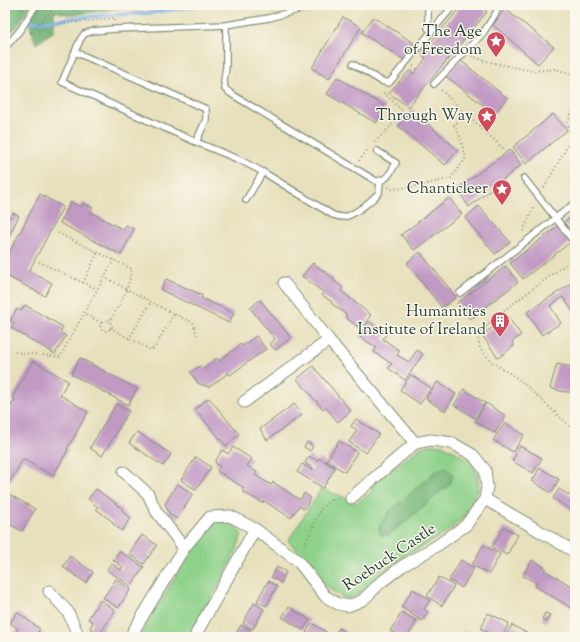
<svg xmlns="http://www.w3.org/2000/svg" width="580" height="642" font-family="'Sorts Mill Goudy',serif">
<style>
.green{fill:#8ed18a;stroke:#56875f}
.forest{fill:#72b376;stroke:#487855}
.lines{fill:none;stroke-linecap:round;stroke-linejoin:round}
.stream{stroke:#7bb0e9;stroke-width:3.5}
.building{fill:#c19ac4}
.lane-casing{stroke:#838e78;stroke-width:8}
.street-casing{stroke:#838e78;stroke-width:13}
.path{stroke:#838e78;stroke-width:2;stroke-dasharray:1 3;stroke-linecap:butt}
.lane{stroke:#fff;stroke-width:5.5}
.street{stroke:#fff;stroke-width:11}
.labels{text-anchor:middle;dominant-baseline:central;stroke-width:3;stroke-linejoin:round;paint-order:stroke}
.poi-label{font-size:16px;fill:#1f3d34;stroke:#fbf7ec;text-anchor:end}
.street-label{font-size:16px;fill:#1f3d34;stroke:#fbf7ec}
</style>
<rect width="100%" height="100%" fill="#fbf7ec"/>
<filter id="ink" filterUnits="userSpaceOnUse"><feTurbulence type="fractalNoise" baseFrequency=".025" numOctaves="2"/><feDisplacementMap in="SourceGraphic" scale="8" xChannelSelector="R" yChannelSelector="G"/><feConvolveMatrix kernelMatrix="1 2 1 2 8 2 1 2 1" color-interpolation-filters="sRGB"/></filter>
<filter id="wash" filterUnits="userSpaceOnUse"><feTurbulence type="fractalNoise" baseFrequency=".012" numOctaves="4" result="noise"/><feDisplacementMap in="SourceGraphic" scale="16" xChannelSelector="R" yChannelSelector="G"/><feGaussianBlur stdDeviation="0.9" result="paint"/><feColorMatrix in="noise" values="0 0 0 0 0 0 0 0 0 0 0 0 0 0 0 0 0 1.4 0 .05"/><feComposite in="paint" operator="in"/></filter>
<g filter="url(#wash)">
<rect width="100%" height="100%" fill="#e7e0bc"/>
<path class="green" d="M429 445H442L456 452 470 461 476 470 479 487 472 505 460 521 444 534 402 558 385 569 363 590 352 598H344L332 591 314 573 305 558 288 541 321 489 344 497 352 503H356L368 495 372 491 371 485 421 447Z
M215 521 232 522 242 535 236 551 196 628 192 637H139L198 540Z"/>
<path class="forest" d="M5 5H30L17 27 5 37Z
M39 5H130L125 7 72 15 54 11V31L36 44 29 22Z
M446 467 453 474 450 484 389 535H381L379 527 389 512 437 470Z"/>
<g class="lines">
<path class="stream" d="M29 22 48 21 95 16 150 13 202 5"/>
</g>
<g id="blocks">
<path class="building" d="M462 5H478L487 12 408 107 389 93 410 70 414 74 426 58 421 54Z
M505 9 554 47 538 64 493 25Z
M343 17 361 27 329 79 312 68Z
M373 17 414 43 404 60 362 33Z
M460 60 507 98 494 114 446 76Z
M337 77 386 107 376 123 327 94Z
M412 110 458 150 445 165 398 126Z
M553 114 567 130 526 164 513 147Z
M575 121V130L570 124Z
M510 150 521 165 469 207 457 189Z
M40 194 63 207 29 271 52 283 45 296 5 275V261Z
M449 198 462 214 414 250 401 235Z
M71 202 81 207 83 203 93 208 90 212 124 230 126 225 134 229 121 255 60 223Z
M479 206 510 242 495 254 465 218Z
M13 213 19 216 7 240 5 239V216L10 218Z
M575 214V237L564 222Z
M558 226 571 242 523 279 510 263Z
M420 252 456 297 442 308 407 263Z
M313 263 334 279 333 280 343 288 341 291 371 315 361 329 345 317 347 315 331 303 332 302 322 295 324 293 302 276Z
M506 266 518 282 470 319 457 303Z
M166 279 202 295 201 298 234 313 229 323 161 290Z
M575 281V314L563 297 550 306 561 323 542 335 527 312Z
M260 300 291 338 275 350 270 344 275 339 250 308Z
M25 305 63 327 60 332 66 336 55 354 11 328 14 323 10 321 17 309 21 311Z
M508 317 521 335 512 342 514 346 498 358 482 335Z
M369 321 387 333 383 339 400 351 397 355 409 362 417 350 423 354 405 380 388 368 392 364 374 352 377 348 359 336Z
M256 336 266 349 230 375 228 373 215 383 209 387 199 384 190 372 200 366 204 369 217 358 219 361 241 344 242 346Z
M80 358 137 389 128 405 71 374Z
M33 361 68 381 60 395 88 412 67 449 68 450 53 476 23 459 5 490V416L15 399 12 398Z
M557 364 567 366 575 365V393L560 391 550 388Z
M313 366 351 411 338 422 325 407 323 409 297 379Z
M411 375 431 388 420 404 400 390Z
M437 382 456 394 445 411 426 399Z
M464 389 485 403 475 418 454 405Z
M209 398 239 434 226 446 195 409Z
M486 403 506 416 495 433 475 421Z
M116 404 129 411 102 456 90 448Z
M294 404 302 415 267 440 260 429Z
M356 419 379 434 366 453 349 442 357 430 351 426Z
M505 423 524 435 513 452 493 440Z
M137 432 171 454 163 466 129 443Z
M339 441 357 452 345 472 326 461Z
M307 442 313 446 310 451 304 447Z
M520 446 542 458 533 473 512 461Z
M233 447 252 459 247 466 257 472 255 475 271 485 273 482 300 500 304 493 311 498 304 509 299 506 291 518 264 501 262 503 242 491 244 488 217 471 220 467 215 462 222 450 228 454Z
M309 456 317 461 319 458 335 468 323 488 297 472 302 464 312 470 313 468 305 463Z
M196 457 211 467 196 490 181 480Z
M540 468 559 479 551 493 532 481Z
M177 484 193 494 177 519 170 515 165 504Z
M96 489 123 509 122 511 131 518 122 531 112 523 113 522 96 509 98 507 88 499Z
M559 489 575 499V513L553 498Z
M5 492 35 509 22 531 5 522Z
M504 527 518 535 507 555 492 547Z
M142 535 157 545 144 564 129 554Z
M483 545 500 554 489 574 472 565Z
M119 551 144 567 131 586 107 570 111 563 121 570 123 567 113 560Z
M70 556 93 572 86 583 63 567Z
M461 560 474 568 462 588 449 580Z
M532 560 546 568 544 570 575 588V610L535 586 537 583 523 576Z
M277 567 286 572 281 583 271 577Z
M439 577 454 586 442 606 427 596Z
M116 579 131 589 118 608 103 598Z
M268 581 277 586 266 606 257 601Z
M413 589 430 600 424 609 428 612 422 621 401 607Z
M100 600 115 610 100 634 90 628 93 622 88 619Z
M254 603 264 609 253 629 243 623Z
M289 607 310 620 303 630 282 617Z
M17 612 40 629 38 631 46 637H29L24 633 21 637H15L13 635 18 629 10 623Z
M402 612 417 621 407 637H399L390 631Z
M488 613 509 623 503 637H498L481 629Z
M545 613 550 615 546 622 542 619Z
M312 623 331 635 330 637H314L306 632Z
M241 625 251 630 247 637H234Z
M512 625 532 636V637H505Z
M339 628 349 634 353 637H333Z
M466 631 476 637H462Z"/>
</g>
</g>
<g filter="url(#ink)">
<use href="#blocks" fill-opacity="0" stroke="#838e78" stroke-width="1"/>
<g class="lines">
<g class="lane-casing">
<path id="lane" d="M315 5 269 18 226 25V67L224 81 225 89 233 95 376 181C387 182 391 171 396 163L377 151
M428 5V28L432 31
M5 48 21 29 36 5
M75 52 206 109V120L196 142 62 82 80 40 84 34 93 31 115 29 226 25
M353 64 381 81 389 83 432 31 454 5
M434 84 483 33 494 16 498 9 494 5
M196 142 240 160 263 172 333 215C336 216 340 217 343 217 354 216 371 201 379 193L380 181
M524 178 575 243
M246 200 263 172
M460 293 575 203"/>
</g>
<g class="street-casing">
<path id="street" d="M284 283 329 340 415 443
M244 402 329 340
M124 472 148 494 156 511 184 548
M485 499 575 552
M49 591 68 612 79 637
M130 637 184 548 210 517 230 516 255 529
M195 637 197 632 255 529 298 561 325 596 338 604 348 606 363 600 380 583 401 567 438 545 466 525 485 499 487 487 485 470 473 455 452 443 431 440 415 443 351 498"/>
</g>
<path class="path" d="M22 5V12
M31 32 57 5
M30 33 58 24 114 18 115 21
M472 56 482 60 522 69 535 71 555 69 575 75
M413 66 417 69
M441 90 507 152
M375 142 401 116 403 111 384 93 385 90
M359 161 368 149
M388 187 392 189 418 186 451 178 466 158 459 134 454 125 466 114
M544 188 570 141 568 122 573 110 575 101
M523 231 534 206
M58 233 132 269 127 290 110 321C104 319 101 321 100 327L102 330 106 331 109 330 112 327 110 321
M575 257 494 318 487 325 481 332 478 340 480 349 492 362 520 380 575 431
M39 262 97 289
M104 277 174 314 193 323 197 336
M83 283 98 252
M101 323 84 313 114 260
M110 328 151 350 155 347 174 314
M5 334 8 335
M129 339 151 302
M15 352 60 357 84 313
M303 549 320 510 330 500 340 499"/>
<use href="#lane" class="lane"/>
<use href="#street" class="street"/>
</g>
</g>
<defs>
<g id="sight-pin" transform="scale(1)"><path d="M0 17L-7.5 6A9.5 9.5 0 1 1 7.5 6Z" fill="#d1495b" stroke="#fbf7ec"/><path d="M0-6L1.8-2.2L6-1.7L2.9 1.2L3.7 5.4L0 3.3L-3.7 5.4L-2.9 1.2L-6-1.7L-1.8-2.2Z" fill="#fff"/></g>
<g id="building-pin" transform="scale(1)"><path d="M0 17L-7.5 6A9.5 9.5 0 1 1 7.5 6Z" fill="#d1495b" stroke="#fbf7ec"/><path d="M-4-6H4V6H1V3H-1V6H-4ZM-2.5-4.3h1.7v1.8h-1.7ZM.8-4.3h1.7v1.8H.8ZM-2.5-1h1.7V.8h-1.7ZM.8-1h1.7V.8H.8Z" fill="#fff"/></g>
</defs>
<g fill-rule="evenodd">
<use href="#sight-pin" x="496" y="41"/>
<use href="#sight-pin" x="487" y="116"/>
<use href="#sight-pin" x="502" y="189"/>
<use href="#building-pin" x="500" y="321"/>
</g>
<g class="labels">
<g class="poi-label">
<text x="482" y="32">The Age<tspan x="482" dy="18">of Freedom</tspan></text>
<text x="473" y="116">Through Way</text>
<text x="488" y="189">Chanticleer</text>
<text x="486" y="312">Humanities<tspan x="486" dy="18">Institute of Ireland</tspan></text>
</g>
<g class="street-label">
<text transform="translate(390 558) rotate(-34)">Roebuck Castle</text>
</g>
</g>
<rect width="580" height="642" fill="none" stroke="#fbf7ec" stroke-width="20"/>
</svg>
